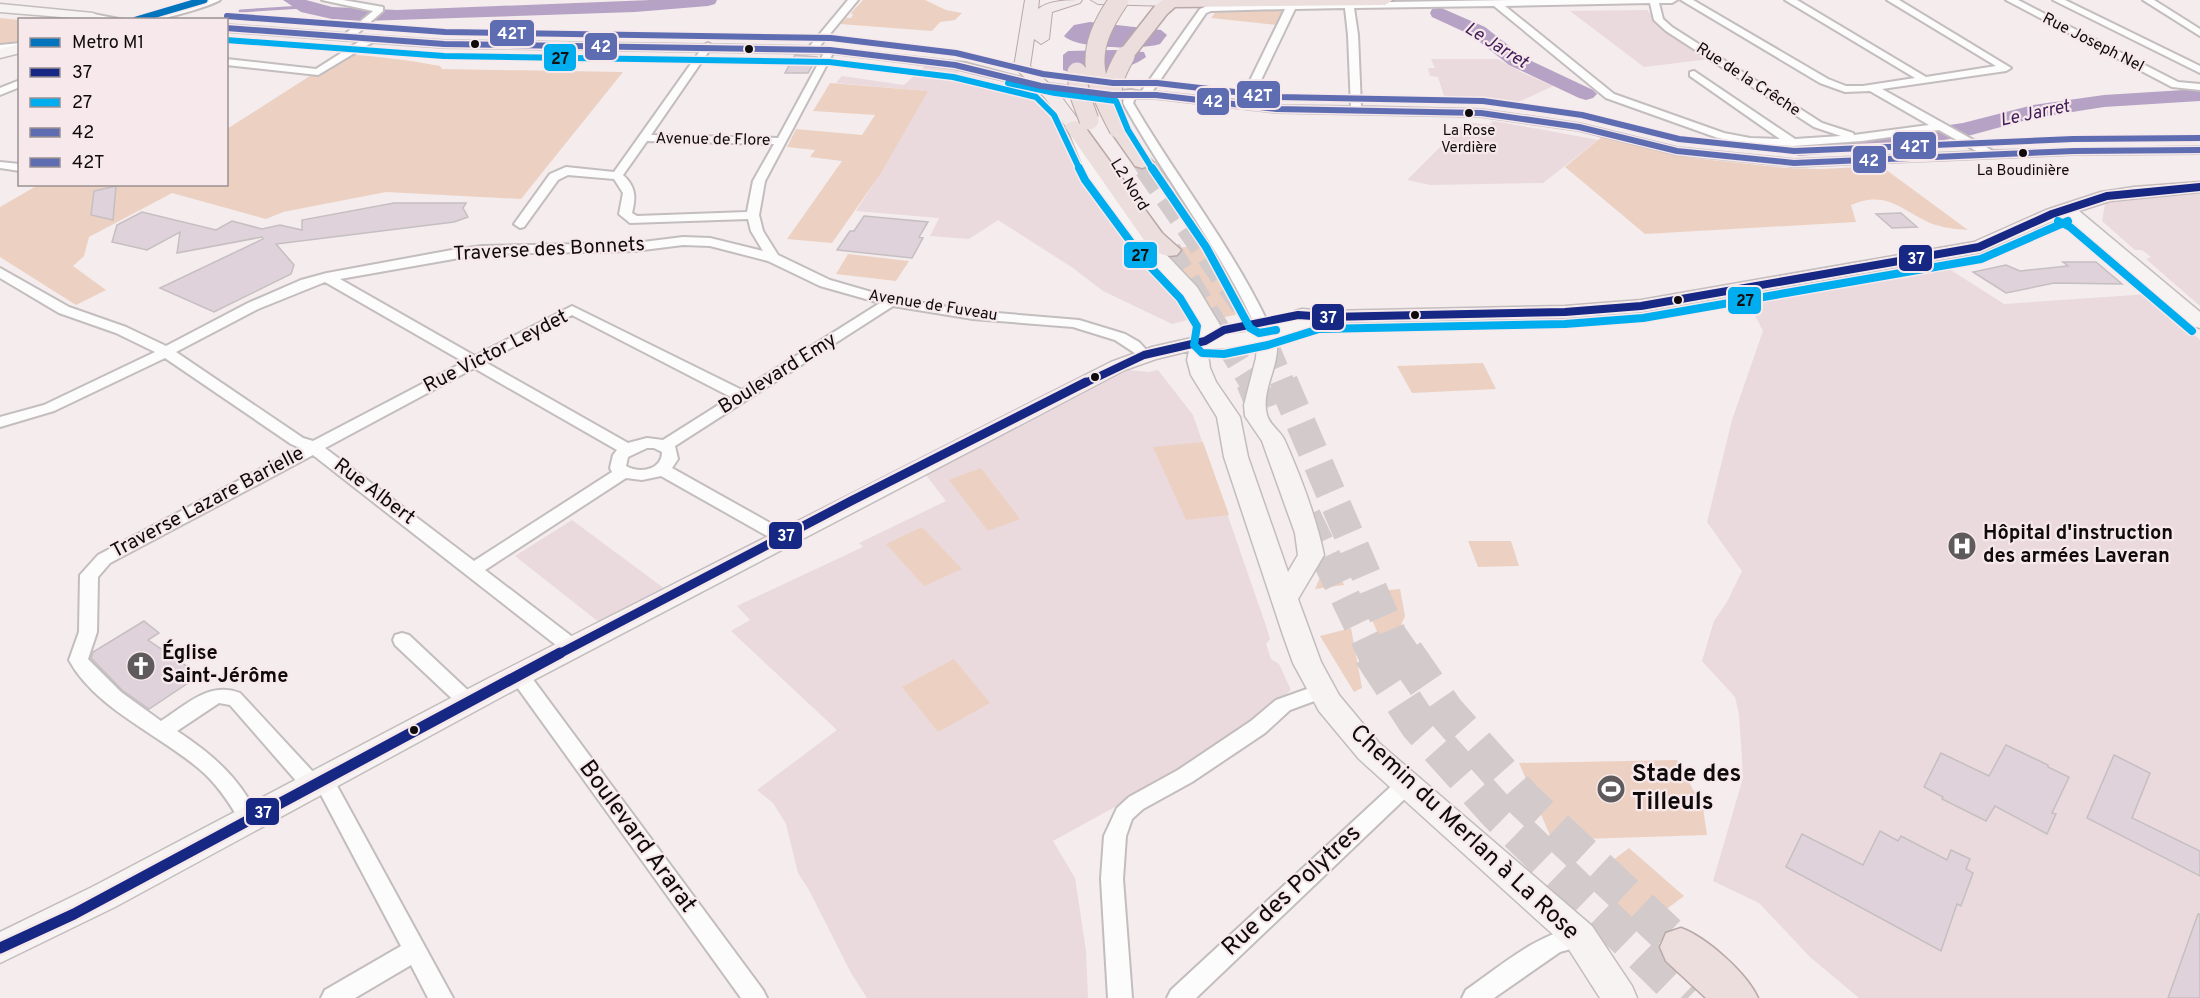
<svg xmlns="http://www.w3.org/2000/svg" width="2200" height="998" font-family="Overpass,sans-serif">
<style>
.built{fill:#eadadd}
.green{fill:#ecd1c2}
.water{fill:#b6a2c4}
.lines{fill:none;stroke-linecap:round;stroke-linejoin:round}
.stream{stroke:#b6a2c4;stroke-width:3}
.river{fill:#b6a2c4;fill-rule:evenodd}
.building{fill:#dfd2da;stroke:#c5bfc1;stroke-width:1.5}
.highway-tunnel-far3{stroke:#d2cacb;stroke-width:19;stroke-dasharray:19 10;stroke-linecap:butt}
.highway-tunnel-far2{stroke:#d2cacb;stroke-width:24;stroke-dasharray:24 12;stroke-linecap:butt}
.highway-tunnel-far1{stroke:#d2cacb;stroke-width:30;stroke-dasharray:30 15;stroke-linecap:butt}
.highway-tunnel{stroke:#d2cacb;stroke-width:38;stroke-dasharray:38 20;stroke-linecap:butt}
.street-casing{stroke:#c3bdbe;stroke-width:4}
.secondary-casing{stroke:#c3bdbe;stroke-width:3}
.primary-casing{stroke:#b9a8a7;stroke-width:2}
.highway-casing{stroke:#b9a8a7;stroke-width:3}
.street{fill:#fdfcfc;fill-rule:evenodd}
.secondary{fill:#f7f3f3;fill-rule:evenodd}
.primary{fill:#f2eaea;fill-rule:evenodd}
.highway{fill:#ebdedd;fill-rule:evenodd}
.highway-bridge-casing{stroke:#b9a8a7;stroke-width:21;stroke-linecap:butt}
.highway-bridge{stroke:#ebdedd;stroke-width:19}
.bus-1-far2-casing{stroke:#f7e8eb;stroke-width:11}
.bus-1-far1-casing{stroke:#f7e8eb;stroke-width:14}
.bus-1-casing{stroke:#f7e8eb;stroke-width:16}
.bus-2-far1-casing{stroke:#f7e8eb;stroke-width:9}
.bus-2-casing{stroke:#f7e8eb;stroke-width:11}
.bus-3-casing{stroke:#f7e8eb;stroke-width:9}
.bus-4-casing{stroke:#f7e8eb;stroke-width:9}
.bus-1-far2{stroke:#162883;stroke-width:8}
.bus-1-far1{stroke:#162883;stroke-width:9}
.bus-1{stroke:#162883;stroke-width:11}
.bus-2-far1{stroke:#00adee;stroke-width:6}
.bus-2{stroke:#00adee;stroke-width:8}
.bus-3{stroke:#5e6cb2;stroke-width:6}
.bus-4{stroke:#5e6cb2;stroke-width:6}
.metro-1-casing{stroke:#f7e8eb;stroke-width:10}
.metro-1{stroke:#0075be;stroke-width:7}
.bus-dot{fill:#0f0b0c;stroke:#f7e8eb;stroke-width:2}
.labels{text-anchor:middle;dominant-baseline:central;stroke-width:4.5;stroke-linejoin:round;paint-order:stroke}
.far-bus-label{font-size:15px;fill:#0f0b0c;stroke:#f7e8eb}
.far-street-label{font-size:16px;fill:#0f0b0c;stroke:#f7e8eb}
.far-water-label{font-size:18px;font-style:italic;fill:#3f1d59;stroke:#f7e8eb}
.street-label{font-size:20px;fill:#0f0b0c;stroke:#f7e8eb}
.poi-label{font-size:20px;font-weight:bold;fill:#0f0b0c;stroke:#f7e8eb;text-anchor:start}
.near-poi-label{font-size:24px;font-weight:bold;fill:#0f0b0c;stroke:#f7e8eb;text-anchor:start}
.near-street-label{font-size:24px;fill:#0f0b0c;stroke:#f7e8eb}
.line-badge{stroke:#f7e8eb;stroke-width:2}
.badge-label{font-size:16px;text-anchor:middle;font-weight:bold;fill:#fff}
.pale-badge-label{font-size:16px;text-anchor:middle;font-weight:bold;fill:#111}
</style>
<rect width="100%" height="100%" fill="#f4eced"/>
<path class="built" d="M1647 10 1661 26 1710 59 1644 67 1570 11Z
M1431 59H1498L1521 72 1553 86 1512 105 1446 102 1438 77 1430 76 1428 68H1435Z
M925 66 958 71 959 73 1018 88 1030 96 1028 98 1031 101 1037 100 1051 109 1056 113 1088 181 1142 258 1172 291 1188 320 1172 324 1103 291 1073 268 998 220 969 239 930 236 939 218 856 211 880 174 927 91 836 83 842 76 904 85Z
M1493 121 1550 131 1598 140 1543 183 1431 185 1407 180 1465 122 1490 125Z
M2200 193V306L2146 259 2151 257 2142 250H2135L2102 221 2105 204 2122 199Z
M1943 265 2004 304 2149 294 2200 340V998H1859L1810 957 1759 903 1713 881 1743 778 1742 759 1739 714 1735 697 1702 661 1714 621 1727 602 1742 571 1707 522 1732 420 1763 331 1747 300 1761 298 1766 301 1789 297 1787 294Z
M1129 370 1149 372 1158 370 1193 415 1266 626 1270 639 1266 644 1271 659 1279 664 1291 690 1256 721 1184 769 1053 841 1075 878 1086 951 1088 998H867L851 973 809 890 798 873 786 824 773 803 757 790 837 730 731 631 750 620 737 606 863 547 859 543 946 501 926 475Z
M572 520 665 589 600 623 515 556Z"/>
<path class="green" d="M863 0H925L946 10 962 13 955 20 940 22 932 31 840 24 846 18H851L853 15 851 13Z
M1280 9 1284 11 1276 25 1211 18 1215 13 1212 12 1213 10Z
M0 18 19 20V41L0 44Z
M348 54C379 57 410 60 440 66L442 69 623 72 521 199 386 192 283 212 266 219 172 193 89 237 84 256 73 266 106 290 76 305 0 257V207L38 185 226 184 227 129 313 74Z
M830 83 928 91 881 173 832 243 787 239 842 161 810 157 815 150 787 147 796 129 862 135 875 115 813 111Z
M1603 136 1660 152 1693 158 1786 168 1821 169 1881 166 1968 230C1955 229 1943 228 1930 223 1900 209 1886 190 1851 205L1856 222 1645 234 1565 167Z
M1213 243 1221 257 1222 266 1248 312 1216 319 1157 251Z
M848 254 909 261 896 281 836 274Z
M1483 363 1496 389 1412 393 1397 366Z
M1203 442 1229 515 1186 520 1153 447Z
M981 468 1020 519 988 531 949 480Z
M922 527 962 569 924 586 886 544Z
M1468 541H1511L1519 566 1478 567Z
M1328 558 1334 559 1344 585 1315 589Z
M1400 589 1405 616 1388 656 1360 593Z
M1351 628 1362 688 1354 692 1320 636Z
M954 659 990 703 938 732 902 687Z
M1677 760 1703 808 1707 835 1552 840 1519 763Z
M1629 848 1684 896 1640 929 1587 880Z"/>
<path class="water" d="M1090 22 1161 30 1167 35 1160 44C1143 50 1076 49 1064 36L1074 25Z
M1114 50 1144 52 1146 57C1128 71 1085 79 1063 70V55L1068 51Z"/>
<g class="lines">
<path class="stream" d="M240 11 303 7"/>
<path class="river" d="M283 0H306L332 7 397 10 651 0H717L715 4 708 6 635 12 363 21 332 19 301 12Z
M1439 7 1485 27 1523 57 1593 90 1597 94 1593 98 1586 100 1579 98 1509 65 1471 35 1432 17 1430 13 1432 9Z
M2200 89V101L2104 107 2034 118 1964 137 1882 149 1799 156 1791 154 1788 149 1791 144 1799 142 1882 135 1963 123 2033 105 2104 95Z"/>
</g>
<path class="building" d="M795 55 817 57 808 73H785Z
M116 186 113 220 91 215 94 191Z
M394 203H466L463 208 468 217 454 222 276 244 294 265 291 274 214 312 160 288 263 239 262 237 177 253 180 232 147 250 112 242 117 225 142 212 216 230 232 221 262 229 280 225 302 230V220Z
M1901 213 1917 227 1892 228 1876 214Z
M864 216 928 222 919 237 923 238 912 258 837 250 850 231H854Z
M2063 262H2096L2122 284 2054 283 2006 293 1973 272 2006 265 2020 271 2068 266Z
M144 621 159 633 148 640 200 675 149 709 122 690 91 658 93 652Z
M2006 745 2048 765V767L2069 777 2052 813 2056 814 2047 834 1995 806 1986 821 1942 799 1943 797 1924 787 1941 753 1989 776Z
M2114 755 2150 773 2132 818 2200 851V876L2087 818Z
M1880 831 1898 841 1901 836 1947 860 1951 850 1970 859 1966 869 1973 873 1961 906 1957 904 1941 951 1786 867 1802 834 1863 865Z
M2198 914H2200V998H2168Z"/>
<g class="lines">
<path class="highway-tunnel-far3" d="M1142 162 1147 170"/>
<path class="highway-tunnel-far2" d="M1146 168 1260 330 1283 384
M1169 250 1252 384"/>
<path class="highway-tunnel-far1" d="M1251 382 1266 419
M1283 382 1392 635 1406 655
M1306 516 1373 655"/>
<path class="highway-tunnel" d="M1372 653 1419 725 1499 814 1688 998
M1405 653 1445 711 1524 800 1681 947"/>
<g class="street-casing">
<path id="street" d="M204 0H220C211 6 162 20 152 20L167 10Z
M322 0H343L383 7V11L356 35 444 41 704 45 708 43 712 45 809 47 848 0H858L819 47 965 63 1041 83 1112 92 1131 90 1141 92 1200 9 1209 5 1511 0H1677L1672 3H1659L1663 19 1672 27 1822 123 1853 133 1854 135 1929 125 1870 91 1845 92 1820 83 1681 0H1693L1828 79 1846 86H1863L1915 78 1785 0H1797L1926 77 1996 66 1887 0H1899L2011 68 2006 71 1882 89 1993 151 2200 147V153L2074 154 1794 166 1677 154 1579 130 1481 116 1277 112 1156 98H1135L1133 103C1176 177 1230 244 1267 321L1260 325 1253 321C1217 244 1164 177 1123 103L1124 98 1041 89 954 68 833 53 765 181 759 215 763 231 778 255 830 280 892 298 973 311 1079 320 1125 334 1139 342 1151 355 1144 359 1115 340 1073 327 973 319 893 306 675 446 678 459 672 468 788 533 791 537 788 541H776L661 476 642 480 626 478 485 570 579 642 581 647 579 652 572 654 565 652 313 455 110 563 98 577 97 632 88 659 121 692 161 721C186 705 209 681 240 693L315 774 323 771 330 773 453 998H428L411 965 355 998H321L325 990 401 946 319 791 312 793 305 791 230 705 219 703 177 731C215 756 239 778 260 819L256 825 249 828 242 825C231 805 220 788 204 773 162 735 96 710 69 660L79 632 80 575 98 555 300 448 291 444 165 358 54 411 0 427V417L44 405 155 352 116 333 59 313 0 278V268L69 307 126 327 166 346 248 303 301 280 327 273 452 250 482 246 635 243 683 237 710 238 763 251 751 231 748 219 630 223 619 214 623 193 614 179 568 175 558 180 524 227 520 228 514 224 550 174 566 167 614 172 700 51 444 47 373 42 318 75 226 65V59L316 69 360 41 226 31V25L345 34 373 11ZM1650 3 1654 20 1666 31 1814 127 1841 136 1795 139 1694 71 1690 72V76L1780 139 1750 138 1724 133 1614 94 1505 6ZM1494 6 1606 98 1718 138 1750 144 1793 146 1862 141 1939 130 1978 152 1794 160 1677 148 1579 124 1481 110 1361 107 1358 35 1354 8ZM1345 8 1348 35 1351 107 1277 106 1250 103 1295 9ZM1285 9 1240 101 1152 92 1206 13 1211 11ZM709 51 824 53 778 138 651 135ZM647 141 774 144 753 181 747 212 637 216 632 213C636 197 636 187 623 175ZM683 245 710 246 768 261 820 286 880 303 742 390 572 306 475 356 340 279 482 254 635 251ZM325 282 464 362 313 441 303 438 176 352 258 309ZM572 315 731 397 663 440 647 438 628 443 485 362ZM474 368 617 450 613 455 610 468 612 472 474 561 325 448ZM647 448H654L662 452C662 470 640 474 626 466L628 457Z
M2006 0H2018L2178 82 2200 84V90L2172 87Z
M2053 0H2065L2200 66V73Z
M2143 0H2154L2200 29V36Z
M93 14 124 20 90 19V15Z
M20 43V49L0 51V45Z
M20 80V87L0 95V88Z
M0 162 20 164V171L0 168Z
M402 633 409 635 475 697 478 702 475 707 468 710 461 707 395 645 393 640 395 635Z
M519 668 526 670 763 990 767 998H741L512 680 509 675 512 670Z
M1321 684 1328 686 1331 691 1328 696 1290 710 1265 733 1192 782 1143 809 1132 819 1126 836 1123 879 1132 998H1108L1101 879 1104 836 1117 808 1129 797 1178 770 1251 721 1276 700Z
M1406 777 1413 779 1416 785 1413 791 1196 998H1167L1171 990 1399 779Z
M1580 927 1588 930 1591 937 1588 944 1560 952 1494 998H1462L1466 990C1501 966 1537 933 1580 927Z"/>
</g>
<g class="secondary-casing">
<path id="secondary" d="M0 4 93 13 100 17 98 20 0 12Z
M20 44V53L0 58V49Z
M1077 127 1085 132 1103 172 1161 249 1197 287 1220 325 1217 336 1253 331 1250 322 1253 318H1267L1272 326 1295 319 1292 315 1295 311 1302 309 1328 311 1565 306 1641 300 1974 242 2046 210 2101 192 2134 187 2200 182V192L2110 201 2079 211 2200 312V328L2193 326 2071 221 2062 217 1979 253 1641 312 1565 318 1321 323 1276 338C1282 364 1260 389 1267 415 1270 426 1281 431 1285 441 1301 477 1316 517 1324 555L1298 599 1321 662 1339 695 1379 743 1592 926 1632 986 1637 998H1600L1568 948 1359 759 1319 711 1293 663 1283 635 1224 457 1217 417 1191 375 1187 360 1189 351 1156 359 1125 370 507 694 115 907 0 963V932L92 887 487 679 1111 362 1152 347 1196 337 1200 325 1182 294 1147 257 1086 173 1069 132ZM1257 343 1256 358 1244 405 1245 416 1262 441 1295 533 1298 555 1288 572 1248 457 1240 417 1216 382 1210 368 1208 355 1211 348H1226Z"/>
</g>
<g class="primary-casing">
<path id="primary" d="M1025 0H1039L1038 9C1049 0 1068 0 1082 0L1080 3 1052 12 1049 39 1041 44 1034 39 1030 66 1057 91 1084 127 1081 131H1069L1045 98 1014 67Z
M1091 0H1181L1171 6 1098 4Z"/>
</g>
<g class="highway-casing">
<path id="highway" d="M1163 0H1393L1385 5 1175 7 1167 14 1131 60H1119L1116 56 1119 52 1155 6Z
M1075 121 1082 123 1162 233 1181 250 1177 255C1163 258 1157 252 1146 243L1065 127 1068 123Z
M1119 123 1126 125 1149 158 1153 162 1149 166 1142 168 1135 166 1109 129 1112 125Z
M1681 928C1706 937 1747 973 1758 998H1706L1666 961 1660 947 1666 933Z"/>
</g>
<use href="#street" class="street"/>
<use href="#secondary" class="secondary"/>
<use href="#primary" class="primary"/>
<use href="#highway" class="highway"/>
<g class="highway-bridge-casing">
<path id="highway-bridge" d="M1119 0C1083 52 1091 76 1119 129
M1077 72 1079 93 1089 120
M1114 111C1109 89 1114 75 1125 56"/>
</g>
<use href="#highway-bridge" class="highway-bridge"/>
<g class="bus-1-far2-casing">
<path id="bus-1-far2" d="M1083 384 1144 355 1205 341 1224 330 1298 315 1328 317 1565 312 1641 306 1979 247 2052 214 2107 196 2200 187"/>
</g>
<g class="bus-1-far1-casing">
<path id="bus-1-far1" d="M557 655 851 501 1086 382"/>
</g>
<g class="bus-1-casing">
<path id="bus-1" d="M0 948 74 914 560 653"/>
</g>
<g class="bus-2-far1-casing">
<path id="bus-2-far1" d="M226 40 444 56 829 62 953 77 1036 97 1054 115 1080 170
M1008 83 1055 93 1116 101 1128 130 1153 170"/>
</g>
<g class="bus-2-casing">
<path id="bus-2" d="M1079 168 1085 180 1144 260 1180 298 1197 326 1194 345 1202 353 1224 354 1268 345 1319 329 1565 324 1643 318 1981 259 2068 221
M1152 168 1206 247 1250 328 1259 333 1276 330
M2058 221 2070 227 2192 331"/>
</g>
<g class="bus-3-casing">
<path id="bus-3" d="M226 28 444 44 830 50 955 65 1041 86 1112 95H1156L1277 109 1481 113 1579 127 1677 151 1794 163 2074 151 2200 150"/>
</g>
<g class="bus-4-casing">
<path id="bus-4" d="M227 16 445 32 831 38 956 53 1043 74 1113 83H1157L1278 97 1483 101 1582 115 1679 139 1794 151 2073 139 2200 138"/>
</g>
<use href="#bus-1-far2" class="bus-1-far2"/>
<use href="#bus-1-far1" class="bus-1-far1"/>
<use href="#bus-1" class="bus-1"/>
<use href="#bus-2-far1" class="bus-2-far1"/>
<use href="#bus-2" class="bus-2"/>
<use href="#bus-3" class="bus-3"/>
<use href="#bus-4" class="bus-4"/>
<g class="metro-1-casing">
<path id="metro-1" d="M136 20 204 0"/>
</g>
<use href="#metro-1" class="metro-1"/>
</g>
<defs>
<g id="hospital-disc" transform="scale(1.5)"><circle r="9.5" fill="#5f5a5b" stroke="#f7e8eb"/><path d="M-5-5h3v3.5h4V-5h3V5h-3V1.5h-4V5h-3Z" fill="#fff"/></g>
<g id="church-disc" transform="scale(1.5)"><circle r="9.5" fill="#5f5a5b" stroke="#f7e8eb"/><path d="M-1.2-6h2.4v3.5h3.3v2.4h-3.3V6h-2.4V-.1h-3.3v-2.4h3.3Z" fill="#fff"/></g>
<g id="stadium-disc" transform="scale(1.5)"><circle r="9.5" fill="#5f5a5b" stroke="#f7e8eb"/><path d="M0-5a6.5 5 0 1 0 0 10a6.5 5 0 1 0 0-10ZM-3.5-1.8h7v3.6h-7Z" fill="#fff"/></g>
</defs>
<g fill-rule="evenodd">
<use href="#hospital-disc" x="1962" y="546"/>
<use href="#church-disc" x="141" y="666"/>
<use href="#stadium-disc" x="1611" y="789"/>
</g>
<g class="bus-dot">
<circle cx="475" cy="44" r="5"/>
<circle cx="749" cy="49" r="5"/>
<circle cx="1469" cy="113" r="5"/>
<circle cx="2023" cy="153" r="5"/>
<circle cx="1678" cy="300" r="5"/>
<circle cx="1415" cy="315" r="5"/>
<circle cx="1095" cy="377" r="5"/>
<circle cx="414" cy="730" r="5"/>
</g>
<g class="labels">
<g class="far-bus-label">
<text x="1469" y="131">La Rose<tspan x="1469" dy="17">Verdière</tspan></text>
<text x="2023" y="171">La Boudinière</text>
</g>
<g class="far-street-label">
<text transform="translate(2093 43) rotate(27)">Rue Joseph Nel</text>
<text transform="translate(1748 80) rotate(33)">Rue de la Crêche</text>
<text transform="translate(713 140) rotate(1)">Avenue de Flore</text>
<text transform="translate(1129 185) rotate(58)">L2 Nord</text>
<text transform="translate(933 306) rotate(9)">Avenue de Fuveau</text>
</g>
<g class="far-water-label">
<text transform="translate(1496 46) rotate(32)">Le Jarret</text>
<text transform="translate(2035 114) rotate(-12)">Le Jarret</text>
</g>
<g class="street-label">
<text transform="translate(549 250) rotate(-3)">Traverse des Bonnets</text>
<text transform="translate(496 352) rotate(-27)">Rue Victor Leydet</text>
<text transform="translate(778 374) rotate(-32)">Boulevard Emy</text>
<text transform="translate(374 492) rotate(37)">Rue Albert</text>
<text transform="translate(208 503) rotate(-28)">Traverse Lazare Barielle</text>
</g>
<g class="poi-label">
<text x="1983" y="534">Hôpital d'instruction<tspan x="1983" dy="23">des armées Laveran</tspan></text>
<text x="162" y="654">Église<tspan x="162" dy="23">Saint-Jérôme</tspan></text>
</g>
<g class="near-poi-label">
<text x="1632" y="775">Stade des<tspan x="1632" dy="28">Tilleuls</tspan></text>
</g>
<g class="near-street-label">
<text transform="translate(1464 833) rotate(43)">Chemin du Merlan à La Rose</text>
<text transform="translate(637 837) rotate(54)">Boulevard Ararat</text>
<text transform="translate(1292 891) rotate(-43)">Rue des Polytres</text>
</g>
</g>
<g class="line-badge">
<rect x="489" y="19" width="46" height="28" rx="6" fill="#5e6cb2"/>
<rect x="584" y="32" width="34" height="29" rx="6" fill="#5e6cb2"/>
<rect x="543" y="43" width="34" height="29" rx="6" fill="#00adee"/>
<rect x="1236" y="80" width="45" height="29" rx="6" fill="#5e6cb2"/>
<rect x="1196" y="87" width="34" height="29" rx="6" fill="#5e6cb2"/>
<rect x="1892" y="131" width="45" height="29" rx="6" fill="#5e6cb2"/>
<rect x="1852" y="145" width="35" height="29" rx="6" fill="#5e6cb2"/>
<rect x="1123" y="241" width="35" height="28" rx="6" fill="#00adee"/>
<rect x="1898" y="244" width="35" height="28" rx="6" fill="#162883"/>
<rect x="1727" y="286" width="35" height="29" rx="6" fill="#00adee"/>
<rect x="1311" y="303" width="34" height="28" rx="6" fill="#162883"/>
<rect x="768" y="521" width="35" height="29" rx="6" fill="#162883"/>
<rect x="245" y="797" width="35" height="29" rx="6" fill="#162883"/>
</g>
<g class="badge-label">
<text x="512" y="39">42T</text>
<text x="601" y="52">42</text>
<text x="1258" y="101">42T</text>
<text x="1213" y="107">42</text>
<text x="1915" y="152">42T</text>
<text x="1869" y="166">42</text>
<text x="1916" y="264">37</text>
<text x="1328" y="323">37</text>
<text x="786" y="541">37</text>
<text x="263" y="818">37</text>
</g>
<g class="pale-badge-label">
<text x="560" y="64">27</text>
<text x="1140" y="261">27</text>
<text x="1745" y="306">27</text>
</g>
<rect x="18" y="18" width="210" height="168" fill="#f7e8eb" stroke="#9a9092" stroke-width="1.5"/>
<rect x="30" y="38" width="30" height="9" fill="#0075be" stroke="#9a9092" stroke-width="1.5"/>
<text x="72" y="48" font-size="18" fill="#0f0b0c">Metro M1</text>
<rect x="30" y="68" width="30" height="9" fill="#162883" stroke="#9a9092" stroke-width="1.5"/>
<text x="72" y="78" font-size="18" fill="#0f0b0c">37</text>
<rect x="30" y="98" width="30" height="9" fill="#00adee" stroke="#9a9092" stroke-width="1.5"/>
<text x="72" y="108" font-size="18" fill="#0f0b0c">27</text>
<rect x="30" y="128" width="30" height="9" fill="#5e6cb2" stroke="#9a9092" stroke-width="1.5"/>
<text x="72" y="138" font-size="18" fill="#0f0b0c">42</text>
<rect x="30" y="158" width="30" height="9" fill="#5e6cb2" stroke="#9a9092" stroke-width="1.5"/>
<text x="72" y="168" font-size="18" fill="#0f0b0c">42T</text>
</svg>
